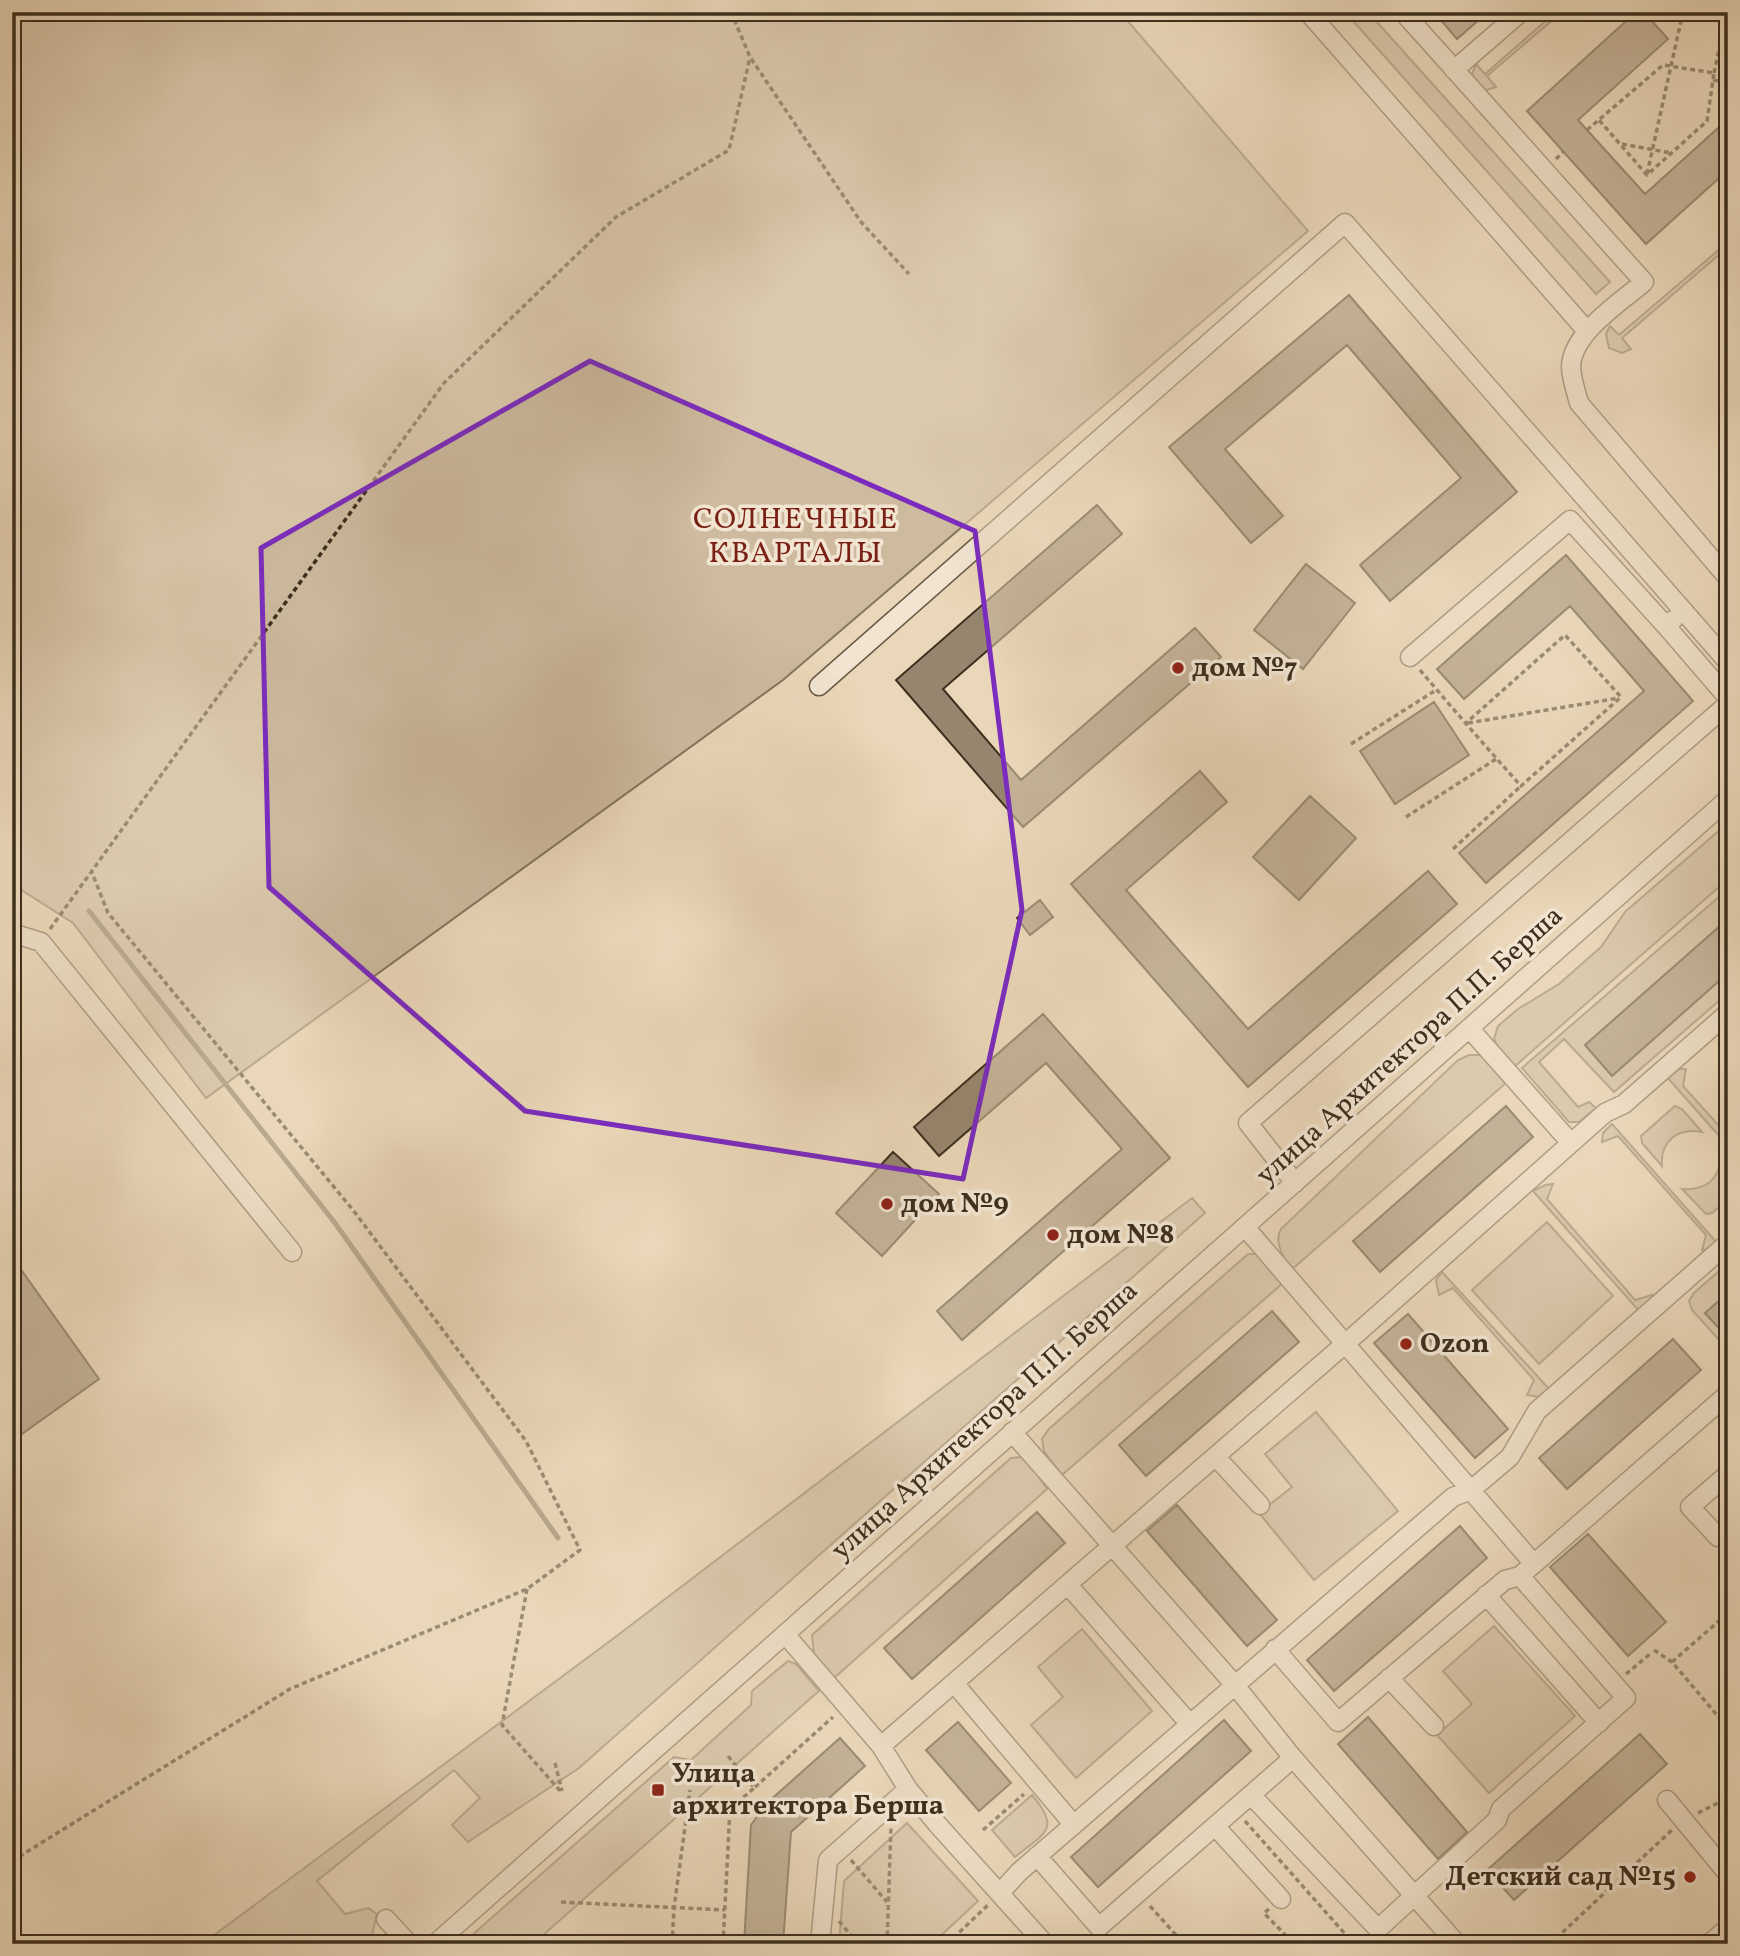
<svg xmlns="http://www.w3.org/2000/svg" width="1740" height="1956" font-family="Vollkorn,serif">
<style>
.green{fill:#cdba9f;stroke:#85745e;stroke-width:2}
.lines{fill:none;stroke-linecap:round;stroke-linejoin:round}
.stream{stroke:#81725b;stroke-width:5}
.building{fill:#97866f;stroke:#3d2f1e;stroke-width:2}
.minor-casing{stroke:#685945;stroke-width:21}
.path{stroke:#3d2f1e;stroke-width:3.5;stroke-dasharray:5 3.5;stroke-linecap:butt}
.minor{stroke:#f1e5d2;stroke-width:18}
.marked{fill:none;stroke:#7b2cbf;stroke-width:5;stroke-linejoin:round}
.poi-dot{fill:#8f2418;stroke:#f1e5d2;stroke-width:2.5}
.labels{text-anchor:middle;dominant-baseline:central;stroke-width:7;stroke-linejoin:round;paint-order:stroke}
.poi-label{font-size:28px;font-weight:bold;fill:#3d2f1e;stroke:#f1e5d2;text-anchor:start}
.street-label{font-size:28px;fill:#3d2f1e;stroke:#f1e5d2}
.neighbourhood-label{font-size:30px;letter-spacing:2px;fill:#7a1f14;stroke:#f1e5d2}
</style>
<rect width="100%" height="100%" fill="#ead7b9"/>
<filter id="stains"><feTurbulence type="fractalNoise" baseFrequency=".00286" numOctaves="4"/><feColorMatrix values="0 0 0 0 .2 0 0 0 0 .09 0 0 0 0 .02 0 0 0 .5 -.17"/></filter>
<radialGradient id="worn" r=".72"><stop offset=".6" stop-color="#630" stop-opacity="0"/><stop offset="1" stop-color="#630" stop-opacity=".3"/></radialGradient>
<path class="green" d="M12 12H1120L1308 231 783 680 206 1098 73 923 12 884Z
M1345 12H1368L1610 282 1596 294Z
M1556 12H1562L1487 76 1496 87 1483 91 1471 77 1476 64 1485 74Z
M1728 242V247L1622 338 1631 349 1622 353 1609 348 1606 334 1610 326 1619 335Z
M1728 823V879L1514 1067 1500 1051 1494 1039 1498 1026 1518 1009 1559 984 1601 947 1625 912Z
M1728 889V919L1585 1045 1612 1075 1728 973V993L1614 1092 1564 1039 1539 1062 1578 1107 1589 1102 1596 1108 1579 1122H1569L1522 1068Z
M1469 1055H1481L1506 1083 1290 1271C1285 1258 1273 1243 1281 1229L1458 1060Z
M1679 1069H1686L1683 1086 1728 1136V1146L1666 1076Z
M1675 1106 1682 1109 1702 1132C1678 1127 1660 1141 1662 1166L1642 1143 1641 1136Z
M1612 1124 1718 1244 1707 1250H1702L1706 1235 1618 1136 1602 1142 1603 1133Z
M1721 1153 1728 1161V1199L1712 1213 1706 1214 1682 1189C1707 1191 1721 1178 1721 1153Z
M1553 1184 1547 1199 1635 1300 1652 1295 1651 1300 1640 1312 1533 1191 1545 1185Z
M1192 1198 1205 1213 579 1768 468 1842 452 1825 480 1798 454 1770 317 1881 345 1914 368 1908 377 1914 370 1944H202L614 1638Z
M1547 1222 1613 1296 1539 1364 1472 1290Z
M1248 1254H1257L1282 1284 1062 1475 1044 1451 1042 1439 1049 1429Z
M1728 1263V1293L1705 1313 1728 1338V1350L1692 1310 1689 1301 1694 1293Z
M1442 1272 1551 1391 1540 1397 1527 1395 1534 1380 1453 1288 1439 1295 1436 1280Z
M1316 1412 1398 1511 1314 1580 1259 1513 1292 1487 1265 1454Z
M1021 1457 1028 1461 1047 1489 834 1678 814 1655 812 1635 1011 1458Z
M1494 1626 1575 1716 1489 1793 1437 1735 1472 1704 1443 1671Z
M1082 1629 1152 1711 1076 1778 1031 1725 1063 1697 1038 1667Z
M788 1661 796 1664 819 1691 533 1944H462L674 1757 691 1760 751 1705 752 1691Z
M1032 1795C1062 1830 1044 1833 1015 1857L992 1830Z
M907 1823 978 1901 932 1944H839L844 1881Z"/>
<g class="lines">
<path class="stream" d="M89 911 335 1223 558 1538"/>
</g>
<path class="building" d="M1434 12H1488L1457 39Z
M1636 12H1644L1668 39 1578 120 1645 194 1728 119V170L1646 244 1527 111Z
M1349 295 1517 492 1390 601 1360 565 1461 478 1347 345 1225 449 1283 516 1251 543 1169 447Z
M1097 505 1122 534 943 689 1021 780 1195 628 1221 657 1023 827 896 680Z
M1566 555 1693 701 1486 883 1459 853 1644 691 1570 606 1464 699 1437 669Z
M1306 564 1355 603 1303 669 1254 630Z
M1434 702 1469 755 1395 804 1360 751Z
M1200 771 1227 802 1126 890 1248 1029 1428 871 1457 904 1248 1087 1071 884Z
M1310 796 1356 838 1299 900 1253 857Z
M1040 900 1053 917 1030 935 1017 918Z
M1728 919V973L1612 1076 1585 1045Z
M1043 1014 1170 1158 962 1340 937 1311 1122 1149 1046 1063 939 1156 914 1127Z
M1506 1106 1533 1137 1380 1272 1353 1241Z
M893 1152 939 1194 882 1256 836 1213Z
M12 1257 99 1379 12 1441Z
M1728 1293V1338L1705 1313Z
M1272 1311 1299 1342 1146 1476 1119 1445Z
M1408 1314 1508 1429 1475 1458 1374 1343Z
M1673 1339 1701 1370 1567 1489 1539 1458Z
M1177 1505 1277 1620 1247 1646 1147 1531Z
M1037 1512 1065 1543 912 1679 884 1648Z
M1460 1526 1487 1558 1334 1691 1307 1660Z
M1588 1534 1666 1622 1628 1656 1550 1567Z
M1368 1717 1467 1832 1438 1859 1338 1744Z
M1224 1720 1251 1751 1098 1887 1071 1857Z
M958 1722 1011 1783 979 1811 926 1750Z
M1640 1734 1667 1764 1514 1900 1487 1870Z
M840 1738 865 1766 791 1832 783 1944H744L751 1825 767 1803Z"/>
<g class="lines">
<g class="minor-casing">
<path id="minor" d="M1308 12 1587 331
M1403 12 1644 282C1621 302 1573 332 1571 366 1571 378 1576 391 1579 403L1728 578
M1454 70 1521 12
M1673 620 1666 626 1728 698
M1410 657 1570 520 1666 626
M819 686 1345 223 1728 662
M12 933 41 942 292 1252
M1469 1028 1571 1143
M1295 1183 1248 1123 1728 704
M1245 1227 1534 1564
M1012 1432 1234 1684 1293 1758 1099 1927 1037 1856
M1216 1457 1260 1505
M1728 1474 1690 1507 1718 1537 1728 1528
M1068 1585 1189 1723
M1486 1595 1599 1723
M785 1634 881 1746 908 1789 938 1825 1045 1944
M1275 1649 1338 1722 1505 1580 1520 1576 1728 1394
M1389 1678 1434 1726
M954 1683 1073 1824
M881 1746 1345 1344 1605 1113 1624 1104 1728 1013
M1293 1758 1457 1944
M1251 1795 1378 1929 1497 1820 1501 1809 1626 1698 1520 1576
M1667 1800 1728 1874
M1215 1826 1281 1899
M1000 1893 1019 1872 1453 1497 1471 1490 1510 1457 1537 1411 1728 1243
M386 1919 409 1944
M435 1944 1728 799
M820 1944 828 1860 908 1789
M1709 1944 1728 1928"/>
</g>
<path class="path" d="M731 12 750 57 861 222 909 274
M1714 73 1727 12
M1713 80 1728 82
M1587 130 1663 65 1714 73 1707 121 1647 175 1599 120
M1622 144 1671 153
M1556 159 1563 152
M1647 174 1683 12
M1420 670C1453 709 1487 748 1521 786L1621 697 1565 635 1466 723
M1468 723 1619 698
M1351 744 1436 690
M1406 817 1496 759
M1453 849 1521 786
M50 929 444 383 616 217 729 150 750 57
M527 1589 502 1725 562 1793
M1654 1650 1672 1662 1728 1728
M1672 1662 1728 1613
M1626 1674 1650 1654
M728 1756 754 1788 833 1717
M555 1763 562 1791
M1698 1813 1728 1798
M1245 1821 1354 1944
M983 1830 1024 1794
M851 1860 887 1902
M12 1861 290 1689 527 1589 580 1550 526 1441 353 1210 108 913 91 870
M561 1902 725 1910
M1150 1906 1184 1944
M1269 1909 1264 1913 1294 1944
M839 1921 858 1944
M672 1944 674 1908 690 1790
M723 1944 730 1809 754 1788
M887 1944 891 1827
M947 1944 989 1904
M1078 1944 1086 1937
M1550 1944 1672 1830"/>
<use href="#minor" class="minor"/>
</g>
<path d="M0 0H1740V1956H0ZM590 361 975 531 1022 910 963 1179 525 1111 269 887 261 548Z" fill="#ead7b9" fill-opacity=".55" fill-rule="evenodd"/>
<path class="marked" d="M590 361 975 531 1022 910 963 1179 525 1111 269 887 261 548Z"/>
<g class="poi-dot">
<circle cx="1178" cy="668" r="7"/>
<circle cx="887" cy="1204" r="7"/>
<circle cx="1053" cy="1235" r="7"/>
<circle cx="1406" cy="1344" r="7"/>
<rect x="651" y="1783" width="14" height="14" rx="3.5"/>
<circle cx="1690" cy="1877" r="7"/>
</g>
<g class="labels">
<g class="poi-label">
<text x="1192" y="668">дом №7</text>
<text x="901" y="1204">дом №9</text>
<text x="1067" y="1235">дом №8</text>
<text x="1420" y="1344">Ozon</text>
<text x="672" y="1774">Улица<tspan x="672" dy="32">архитектора Берша</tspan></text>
<text x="1676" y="1877" text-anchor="end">Детский сад №15</text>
</g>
<g class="street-label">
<text transform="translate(1410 1046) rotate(-42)">улица Архитектора П.П. Берша</text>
<text transform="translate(985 1421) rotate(-42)">улица Архитектора П.П. Берша</text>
</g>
<g class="neighbourhood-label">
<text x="796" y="520">СОЛНЕЧНЫЕ<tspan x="796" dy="34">КВАРТАЛЫ</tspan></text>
</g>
</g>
<rect width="1740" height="1956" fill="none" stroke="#ead7b9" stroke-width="42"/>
<rect x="14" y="14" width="1712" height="1928" fill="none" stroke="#3d2f1e" stroke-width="3.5"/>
<rect x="21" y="21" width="1698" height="1914" fill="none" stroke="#3d2f1e" stroke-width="2"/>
<rect width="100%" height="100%" filter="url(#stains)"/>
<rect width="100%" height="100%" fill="url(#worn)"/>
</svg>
